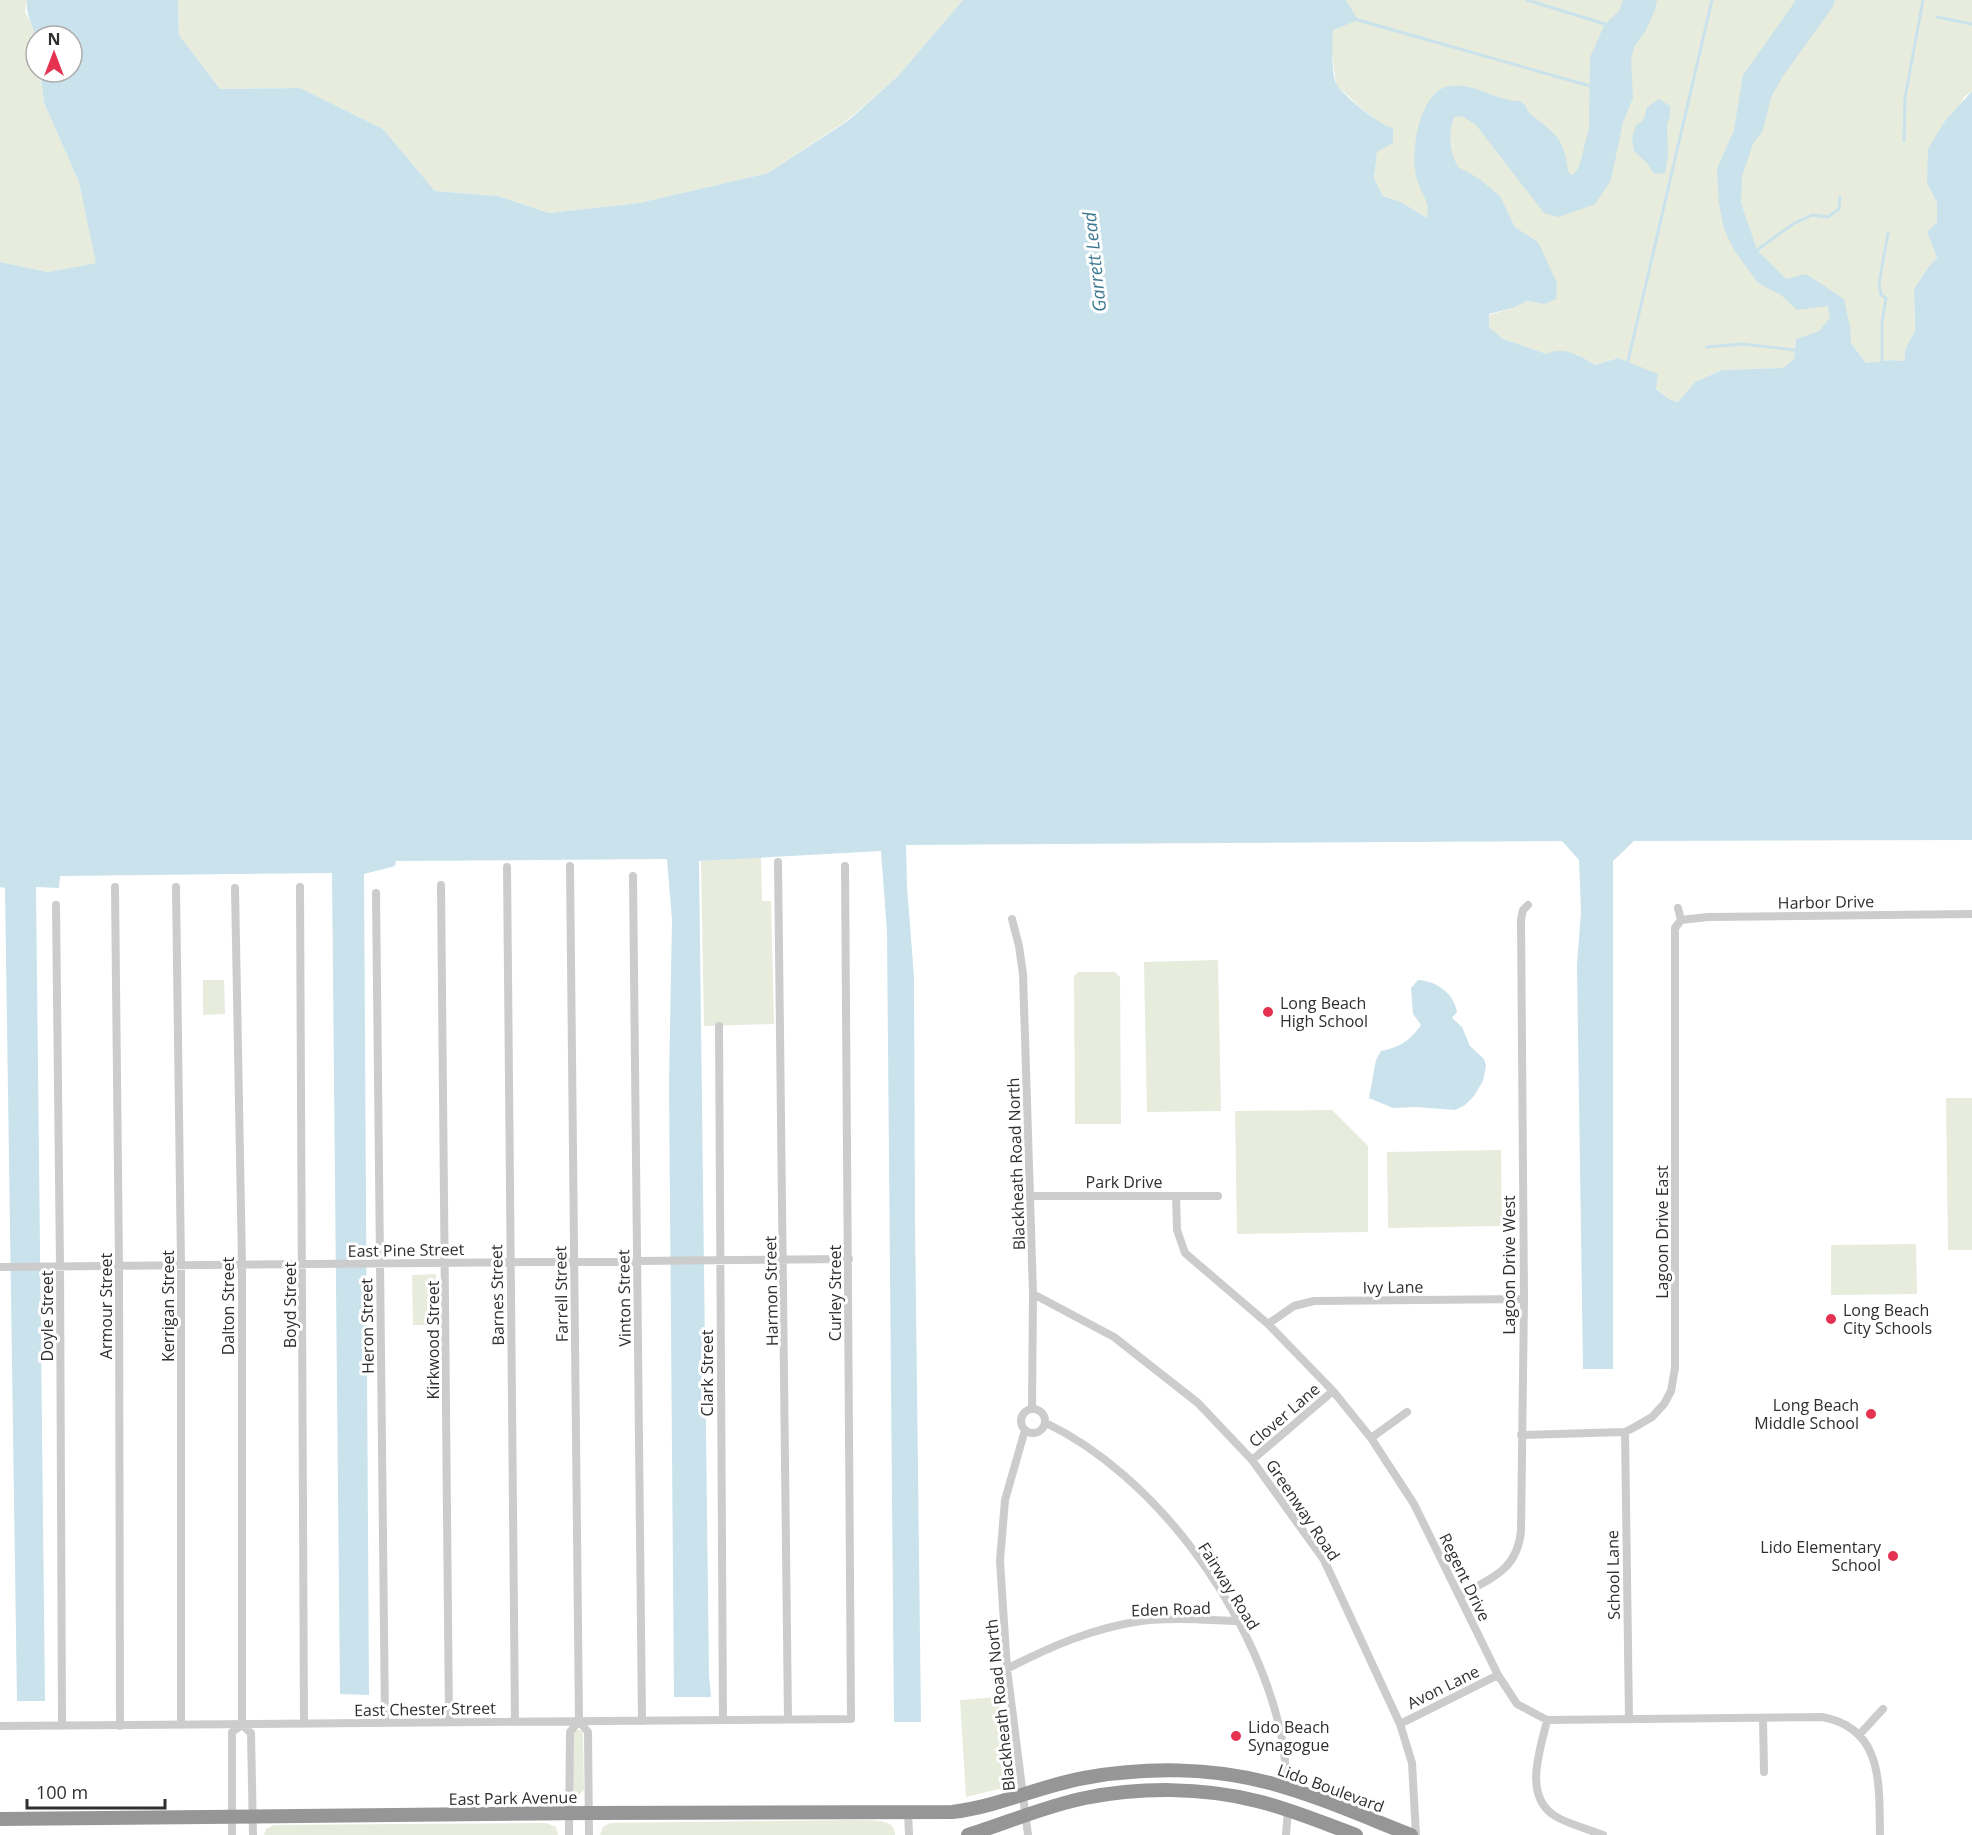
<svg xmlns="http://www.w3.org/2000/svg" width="1972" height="1835" font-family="'Open Sans',sans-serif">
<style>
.green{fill:#e7ecdd}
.water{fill:#c9e2ec}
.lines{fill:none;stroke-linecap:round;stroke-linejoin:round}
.stream{stroke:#c9e2ec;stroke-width:3}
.street{stroke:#ccc;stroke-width:8}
.highway{stroke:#969696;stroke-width:14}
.poi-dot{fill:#e53251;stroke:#fff;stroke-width:2}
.labels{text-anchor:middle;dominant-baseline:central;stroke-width:6;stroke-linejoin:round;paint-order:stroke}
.street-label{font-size:16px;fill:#2f2f2f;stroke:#fff}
.poi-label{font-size:16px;fill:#2f2f2f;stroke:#fff;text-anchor:start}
.water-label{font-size:18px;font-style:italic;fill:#3d7992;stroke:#fff}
</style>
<rect width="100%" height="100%" fill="#fff"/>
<path class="green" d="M0 0H27L25 12 35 30 36 72H40L44 103 79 182 97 263 48 272 0 262Z
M179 0H963L898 76 849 119 768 173 639 203 549 213 498 196 435 191 383 129 300 88 220 89 179 35 178 2Z
M1346 0H1972V91L1964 97 1927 183 1937 203V222L1927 232 1937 258 1929 266 1914 289 1915 331 1906 347 1904 361 1892 360 1866 363 1851 343 1819 331 1796 339 1794 359 1783 368 1722 370 1695 382 1678 402 1669 399 1618 358 1596 365 1576 354H1547L1503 339 1489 327V315L1513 308 1527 301 1544 304 1538 242 1515 227 1500 196 1427 218 1401 202 1383 196 1374 178 1377 151 1393 143 1384 126 1362 109 1336 85 1331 46 1333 29 1357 20Z
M761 857 762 901H771L774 1024 704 1026 701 861Z
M1218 960 1221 1111 1147 1112 1144 962Z
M1079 972H1115L1120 977 1121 1124H1075L1074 976Z
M203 980H224L225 1014 203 1015Z
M1946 1098H1972V1250H1948Z
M1332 1110 1368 1146V1232L1237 1234 1235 1111Z
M1501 1150 1502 1226 1388 1228 1387 1152Z
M1916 1244 1917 1294 1831 1295V1245Z
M436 1274 437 1325H413L412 1275Z
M998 1697 1004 1731 1011 1786 966 1797 960 1700Z
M574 1730H581L583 1733 584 1790 579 1795 573 1791V1734Z
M855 1820C868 1821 896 1817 895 1835H600L603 1827 610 1823Z
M546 1823 556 1827 558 1835H264L266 1829 274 1825Z"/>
<path class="water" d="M27 0H179L178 2 179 35 220 89 300 88 383 129 435 191 498 196 549 213 639 203 768 173 849 120 898 76 963 0H1346L1358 20 1333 30C1332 42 1331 76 1337 85 1345 97 1379 125 1393 128V143L1377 152 1374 178 1383 196 1401 202 1427 218C1431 202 1421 194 1417 179 1409 155 1419 91 1449 86 1475 82 1495 101 1520 101L1526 106 1528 112C1554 133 1565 137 1568 172L1573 175 1579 167 1589 128 1590 57 1605 24 1619 11 1623 0H1657L1655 10 1645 32 1634 47 1631 60 1633 98 1623 122 1611 180 1595 204 1559 217 1544 213 1476 125 1462 116 1454 117C1448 135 1449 150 1458 167L1478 178 1500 196 1515 227 1538 242 1557 283 1556 299 1544 304 1527 301 1513 308 1489 314V327L1503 339 1547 354C1564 345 1581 357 1596 365L1618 358 1658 374 1656 389 1669 399 1678 402 1695 382 1722 370 1783 368 1794 359 1796 339 1819 331 1830 318 1828 306 1797 310 1781 295 1758 283 1734 250 1724 229 1719 203 1717 169 1734 130 1743 75 1796 0H1835L1832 8 1783 76 1771 97 1763 130 1753 144 1742 176 1741 203 1757 250 1786 279 1806 274 1844 299 1850 327 1851 343 1866 363 1892 360 1904 361 1906 347 1915 331 1914 289 1929 266 1937 258 1927 232 1937 222V203L1927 183 1928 149 1945 121 1972 91V840L1634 841 1613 861V1369H1583L1577 965 1581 912 1579 860 1562 841 906 845 907 886 914 977 915 1221 921 1722H894L887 932 881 851 699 861 709 1675 711 1697H674L669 1083 672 920 667 859 396 861 395 866 364 874 369 1695 340 1694 332 873 60 876 59 888 36 887 45 1701H17L5 888 0 887V262L48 272 96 263 79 182 44 103 40 72H72V36H36V39C34 24 25 17 27 0Z
M1659 99 1670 106V116L1667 124 1668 157 1665 173 1654 174 1647 163 1634 151 1632 138 1636 125C1644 121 1646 117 1646 108Z
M1418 980C1436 981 1454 993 1457 1012L1452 1018 1462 1027 1470 1046 1484 1059 1486 1066 1483 1081 1474 1096 1465 1105 1455 1110 1415 1107 1393 1108 1369 1098 1376 1060 1381 1051C1400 1047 1410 1041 1421 1025L1413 1014 1411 988Z"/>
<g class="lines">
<path class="stream" d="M1527 0 1605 24
M1937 17 1972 24
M1358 20 1590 86
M1904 141 1905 98 1923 0
M1757 250 1793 224 1812 215 1828 217 1839 209 1840 197
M1707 347 1742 344 1795 350
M1628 361 1712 0
M1882 361V323L1886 298 1881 295 1879 284 1888 233"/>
<path class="street" d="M778 862 788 1719
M570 866 579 1721
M507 867 515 1722
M633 876 642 1721
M441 885 449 1722
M115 887 119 1266 120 1726
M176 887 181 1265V1725
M300 887 304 1724
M235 888 242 1265V1725
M376 893 385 1723
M56 905 60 1266 62 1726
M1012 919 1019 946 1023 974 1033 1294 1032 1409
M1681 920 1708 917 1972 914
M719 1026 723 1720
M1031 1196H1218
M1176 1196 1177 1230 1185 1253 1268 1324 1333 1391 1371 1438 1414 1504 1498 1675 1517 1704 1547 1720 1822 1717C1884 1728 1879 1785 1880 1835
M0 1267 849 1259
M1033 1294 1114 1337 1198 1403 1252 1460 1324 1560 1400 1724 1412 1763 1416 1835
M1268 1324 1294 1306 1314 1301 1524 1299
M1021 1421a12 12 0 1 1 24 0a12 12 0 1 1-24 0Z
M1046 1423C1156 1476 1250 1607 1279 1725 1284 1745 1286 1766 1287 1788
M1025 1430 1005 1500 1000 1561 1007 1669 1028 1835
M1625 1432 1629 1718
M1521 1435 1625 1432 1633 1428 1652 1417 1664 1404 1671 1391 1675 1368V928L1681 920 1678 908
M1371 1438 1407 1412
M1252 1460 1333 1391
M1459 1596C1491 1578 1517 1571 1521 1531L1524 1299 1521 920 1523 910 1528 905
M1007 1669C1049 1647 1093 1628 1141 1621 1173 1617 1206 1620 1238 1621
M1763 1718 1764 1772
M1547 1720C1541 1749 1522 1795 1555 1816 1568 1824 1588 1829 1603 1835
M579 1721 588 1732 589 1835
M1400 1724 1498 1675
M242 1725 251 1733 253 1835
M0 1726 851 1719 845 866
M1859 1735 1883 1709
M908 1812 909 1835
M232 1835V1732L242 1725
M569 1835 570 1732 579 1721
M1286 1835 1288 1810"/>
<path class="highway" d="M0 1819 589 1813 952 1812C997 1807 1039 1786 1084 1778 1144 1767 1211 1767 1270 1783 1318 1796 1365 1817 1411 1835
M968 1835C1007 1823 1045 1806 1085 1798 1140 1787 1202 1787 1257 1801 1291 1809 1323 1823 1356 1835"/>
</g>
<g class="poi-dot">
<circle cx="1268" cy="1012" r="6"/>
<circle cx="1831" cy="1319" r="6"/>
<circle cx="1871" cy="1414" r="6"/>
<circle cx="1893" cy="1556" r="6"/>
<circle cx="1236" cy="1736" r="6"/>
</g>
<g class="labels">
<g class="street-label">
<text transform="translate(1826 902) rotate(-1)">Harbor Drive</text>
<text transform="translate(1016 1164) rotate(-92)">Blackheath Road North</text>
<text x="1124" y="1182">Park Drive</text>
<text transform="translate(1662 1232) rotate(-90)">Lagoon Drive East</text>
<text transform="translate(406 1250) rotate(-1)">East Pine Street</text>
<text transform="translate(1509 1265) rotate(-90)">Lagoon Drive West</text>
<text transform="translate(1393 1287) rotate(-1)">Ivy Lane</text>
<text transform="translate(771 1291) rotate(-91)">Harmon Street</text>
<text transform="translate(835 1293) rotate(-90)">Curley Street</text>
<text transform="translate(561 1294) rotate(-91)">Farrell Street</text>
<text transform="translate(497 1295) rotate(-91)">Barnes Street</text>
<text transform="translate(624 1298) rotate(-91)">Vinton Street</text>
<text transform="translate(290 1305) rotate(-90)">Boyd Street</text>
<text transform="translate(106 1306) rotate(-90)">Armour Street</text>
<text transform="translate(168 1306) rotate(-90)">Kerrigan Street</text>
<text transform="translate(228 1306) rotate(-90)">Dalton Street</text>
<text transform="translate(47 1316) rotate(-90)">Doyle Street</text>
<text transform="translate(367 1326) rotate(-91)">Heron Street</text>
<text transform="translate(433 1340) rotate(-90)">Kirkwood Street</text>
<text transform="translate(707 1373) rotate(-90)">Clark Street</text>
<text transform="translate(1284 1415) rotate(-41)">Clover Lane</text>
<text transform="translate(1303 1510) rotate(56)">Greenway Road</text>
<text transform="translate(1613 1575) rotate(-91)">School Lane</text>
<text transform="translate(1465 1577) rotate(64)">Regent Drive</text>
<text transform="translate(1229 1586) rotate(58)">Fairway Road</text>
<text transform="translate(1171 1609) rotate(-2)">Eden Road</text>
<text transform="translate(1443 1687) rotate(-26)">Avon Lane</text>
<text transform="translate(1000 1705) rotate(-96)">Blackheath Road North</text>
<text transform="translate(425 1709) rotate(-1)">East Chester Street</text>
<text transform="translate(1331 1788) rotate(20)">Lido Boulevard</text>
<text transform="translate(513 1798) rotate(-1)">East Park Avenue</text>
</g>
<g class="poi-label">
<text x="1280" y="1003">Long Beach<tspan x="1280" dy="18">High School</tspan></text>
<text x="1843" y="1310">Long Beach<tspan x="1843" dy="18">City Schools</tspan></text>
<text x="1859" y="1405" text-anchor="end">Long Beach<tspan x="1859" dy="18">Middle School</tspan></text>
<text x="1881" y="1547" text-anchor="end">Lido Elementary<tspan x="1881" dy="18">School</tspan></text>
<text x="1248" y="1727">Lido Beach<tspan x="1248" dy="18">Synagogue</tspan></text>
</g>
<g class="water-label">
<text transform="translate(1094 262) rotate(-96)">Garrett Lead</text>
</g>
</g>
<g transform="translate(54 54)"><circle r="28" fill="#ffffff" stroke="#acacac" stroke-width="1.5"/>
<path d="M0-4.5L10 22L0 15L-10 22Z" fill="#e53251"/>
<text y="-9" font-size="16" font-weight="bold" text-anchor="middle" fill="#2f2f2f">N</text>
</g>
<path d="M27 1799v9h138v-9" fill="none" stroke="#2f2f2f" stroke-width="3"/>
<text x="36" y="1799" font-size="18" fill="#2f2f2f" stroke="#ffffff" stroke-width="4.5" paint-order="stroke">100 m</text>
</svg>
